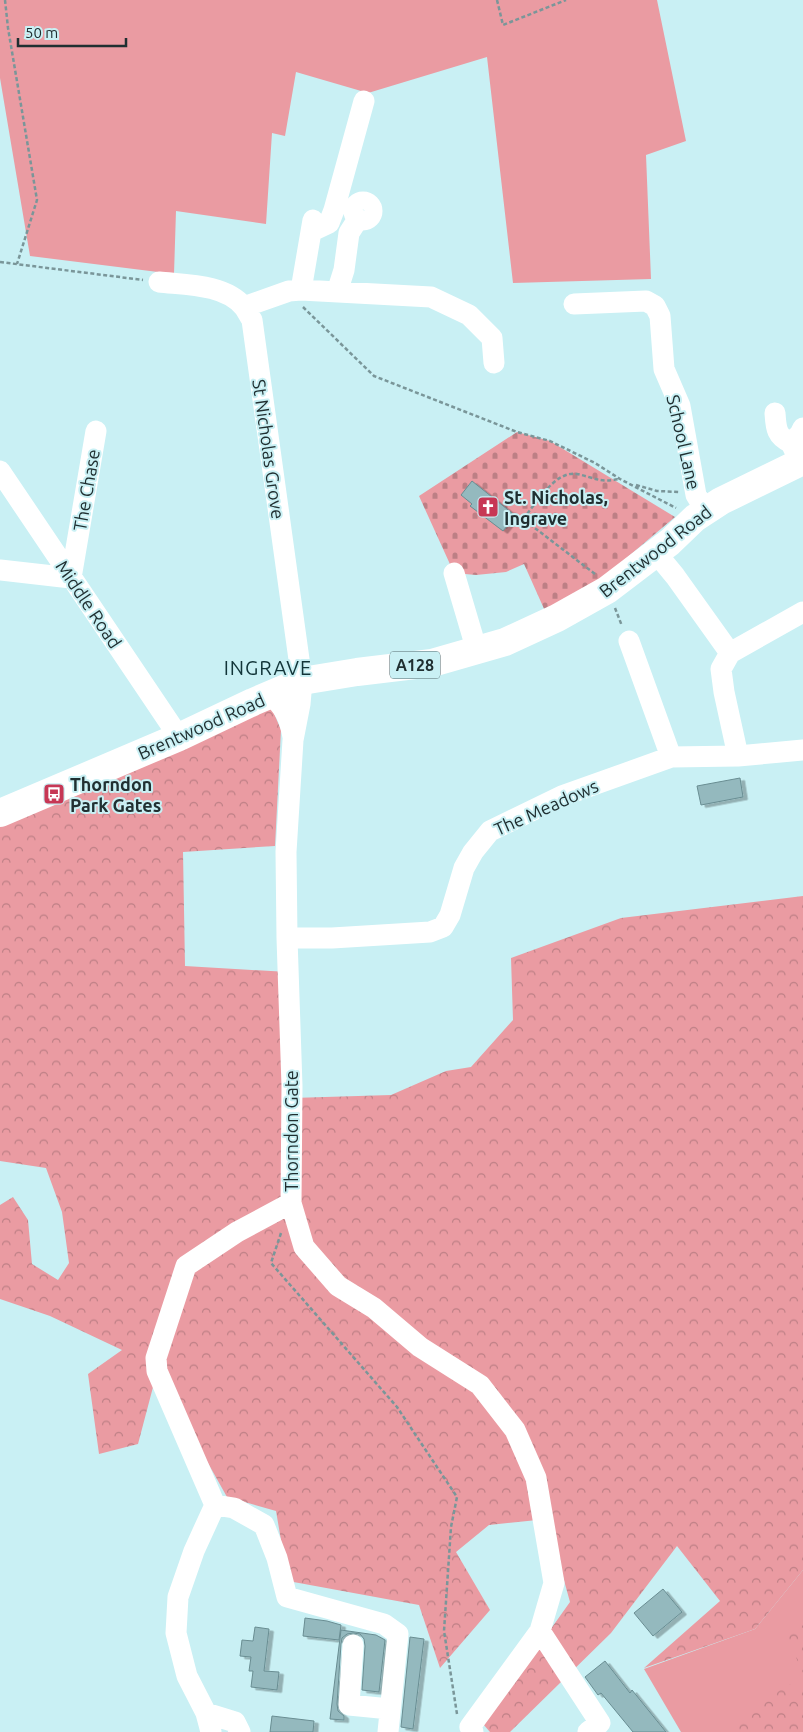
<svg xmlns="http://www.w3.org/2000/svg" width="803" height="1732" font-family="Ubuntu,sans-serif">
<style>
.green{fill:#ea9ba2}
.forest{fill:url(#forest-crowns)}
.cemetery{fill:url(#cemetery-stones)}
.building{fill:#94b9be;stroke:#698d92;filter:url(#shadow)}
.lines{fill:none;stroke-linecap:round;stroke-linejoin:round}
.path{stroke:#7a9699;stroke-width:2.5;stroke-dasharray:4 2.5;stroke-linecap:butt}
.minor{stroke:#fff;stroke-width:21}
.major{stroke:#fff;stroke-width:28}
.labels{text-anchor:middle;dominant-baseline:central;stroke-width:4;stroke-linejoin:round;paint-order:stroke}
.shield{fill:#c9f0f4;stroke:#53696c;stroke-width:1}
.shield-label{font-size:16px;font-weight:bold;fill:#202f31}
.street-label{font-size:18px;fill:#202f31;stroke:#c9f0f4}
.poi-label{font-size:18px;font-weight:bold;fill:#202f31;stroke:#c9f0f4;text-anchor:start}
.quarter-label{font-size:20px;letter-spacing:1px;fill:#113438;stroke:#c9f0f4}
</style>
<defs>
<pattern id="forest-crowns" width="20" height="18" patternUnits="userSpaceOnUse" patternTransform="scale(1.25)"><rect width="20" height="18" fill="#ea9ba2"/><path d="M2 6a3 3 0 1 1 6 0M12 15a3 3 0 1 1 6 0" fill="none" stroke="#bd7f85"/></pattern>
<pattern id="cemetery-stones" width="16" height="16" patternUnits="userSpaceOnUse" patternTransform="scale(1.25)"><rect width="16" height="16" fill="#ea9ba2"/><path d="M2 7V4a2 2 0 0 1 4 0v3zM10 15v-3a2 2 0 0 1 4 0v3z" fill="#bd7f85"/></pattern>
<filter id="shadow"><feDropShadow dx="4.5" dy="2.5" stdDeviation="0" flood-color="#0004"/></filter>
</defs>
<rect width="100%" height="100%" fill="#c9f0f4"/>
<path class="green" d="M0 0H657L686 141 646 155 651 279 513 283 487 57 368 93 296 72 285 136 272 133 266 224 176 211 174 274 30 256 0 78Z
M803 1570V1732H681L644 1669 755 1629Z"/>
<path class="forest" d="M267 697 281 730 275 846 183 852 185 966 288 972 292 1098 391 1095 446 1071 471 1067 513 1020 511 958 621 918 803 896V1570L755 1629 644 1668 720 1601 677 1546 611 1633 510 1732H490L483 1724 570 1602 547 1519 489 1525 456 1552 490 1610 440 1668 419 1605 288 1581 276 1511 227 1497 157 1372 138 1444 99 1454 88 1374 122 1350 50 1316 0 1299V1205L13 1197 28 1220 32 1264 58 1280 69 1263 62 1212 46 1168 0 1161V813Z
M803 1625V1673L786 1635Z
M789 1684 803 1688V1732H720Z"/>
<path class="cemetery" d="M517 432 550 441 675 517 604 577 545 611 524 564 506 572 476 575 454 573 419 496Z"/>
<path class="building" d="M472 481 512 513 509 517 512 520 503 531 470 506 472 504 461 495Z
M740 778 743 797 701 805 697 786Z
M663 1589 682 1612 653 1636 634 1613Z
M305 1618 327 1621 341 1625 339 1640 303 1636Z
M255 1627 269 1629 264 1671 279 1672 277 1690 251 1687 253 1671H249L251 1657 240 1656 242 1640 253 1641Z
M341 1630 376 1635 385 1640 379 1692 362 1690 365 1646 364 1639 360 1634 353 1633 347 1634 342 1638 341 1644 337 1704 338 1711 344 1716V1720L330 1719Z
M410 1637 424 1639 413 1729 401 1727Z
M605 1661 630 1693 632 1690 666 1732H633L601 1693 598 1695 585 1677Z
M272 1716 314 1721 313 1732H270Z"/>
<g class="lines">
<path class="path" d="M5 0 8 28 37 200 17 264
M497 0 503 25 566 0
M0 262 143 280
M303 307 374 376 517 432 550 441 595 463 620 479 676 508
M636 485 657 491 679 492
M595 574 523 519C536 504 555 470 577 474 596 478 599 483 619 479
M615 608 622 626
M281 1233 271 1263 397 1407 457 1497 451 1527 444 1631 457 1714"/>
<path class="minor" d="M354 211a9 9 0 1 1 18 0a9 9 0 1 1-18 0Z
M312 231 329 223 334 210 364 101
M159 282C186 285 225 284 244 307 247 311 249 316 252 320L302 681 300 704 293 740 286 852 287 938 292 1086 291 1203 304 1247 338 1286 374 1308 420 1347 480 1385 515 1430 536 1478 554 1583 540 1631 470 1727 473 1732
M301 290 313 220
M337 292 344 270 349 233 358 219
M574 304 646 301 655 306 660 316 664 369 680 406 696 495 706 511
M244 307 289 291 301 290 431 297 469 315 492 338 494 363
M775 413C776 428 776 436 791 443L800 462
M791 443 800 434 803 428
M0 471 179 737
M656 553 675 576 730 653
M0 570 71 578 96 431
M454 573 477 651
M629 641 671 757
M270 695C285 706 290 720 293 737
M738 756 724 692 721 669 730 653 803 612
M287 938H332L430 932 443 927 450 915 464 868 473 852 490 831 562 796 671 757 738 756 803 750
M215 1505 157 1371 156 1358 186 1266 237 1232 291 1203
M215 1505 234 1508 264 1525 277 1558 287 1597 384 1624 398 1634 388 1732
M540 1631 600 1723 588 1732
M353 1645 349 1705 390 1709
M206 1713 235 1722 240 1732
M211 1732 206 1713 187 1676 176 1633 178 1597 194 1551 215 1505"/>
<path class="major" d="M0 813 179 737 253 702 302 681 357 672 432 663 505 642 557 618 607 590 670 542 695 518 721 501 803 461"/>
</g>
<defs>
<g id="church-square" transform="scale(1.125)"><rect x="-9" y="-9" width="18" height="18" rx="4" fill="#c73755" stroke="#c9f0f4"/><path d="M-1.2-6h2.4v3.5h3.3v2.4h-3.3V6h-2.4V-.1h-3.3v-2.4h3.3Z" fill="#fff"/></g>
<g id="bus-square" transform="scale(1.125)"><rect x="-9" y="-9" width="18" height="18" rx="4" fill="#c73755" stroke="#c9f0f4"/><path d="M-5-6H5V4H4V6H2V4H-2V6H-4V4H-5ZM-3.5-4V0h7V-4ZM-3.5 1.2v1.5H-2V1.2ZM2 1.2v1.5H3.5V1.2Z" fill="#fff"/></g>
</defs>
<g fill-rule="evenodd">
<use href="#church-square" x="488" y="507"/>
<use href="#bus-square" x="54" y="794"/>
</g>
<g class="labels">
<rect class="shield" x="390" y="651.5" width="50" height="27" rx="4"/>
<g class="shield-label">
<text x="415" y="665">A128</text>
</g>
<g class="street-label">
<text transform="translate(684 442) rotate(77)">School Lane</text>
<text transform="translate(269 449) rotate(82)">St Nicholas Grove</text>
<text transform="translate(86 490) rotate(-80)">The Chase</text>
<text transform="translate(655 551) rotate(-38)">Brentwood Road</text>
<text transform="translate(89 604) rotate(56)">Middle Road</text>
<text transform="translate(201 726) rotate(-24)">Brentwood Road</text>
<text transform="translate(546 807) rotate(-24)">The Meadows</text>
<text transform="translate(291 1131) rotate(-90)">Thorndon Gate</text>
</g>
<g class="poi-label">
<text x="504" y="497">St. Nicholas,<tspan x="504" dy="21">Ingrave</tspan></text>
<text x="70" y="784">Thorndon<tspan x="70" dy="21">Park Gates</tspan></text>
</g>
<g class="quarter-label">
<text x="268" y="667">INGRAVE</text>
</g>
</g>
<path d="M18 38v8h108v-8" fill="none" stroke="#202f31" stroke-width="2.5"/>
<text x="25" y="38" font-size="15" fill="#202f31" stroke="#c9f0f4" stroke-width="4" paint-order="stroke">50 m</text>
</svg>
